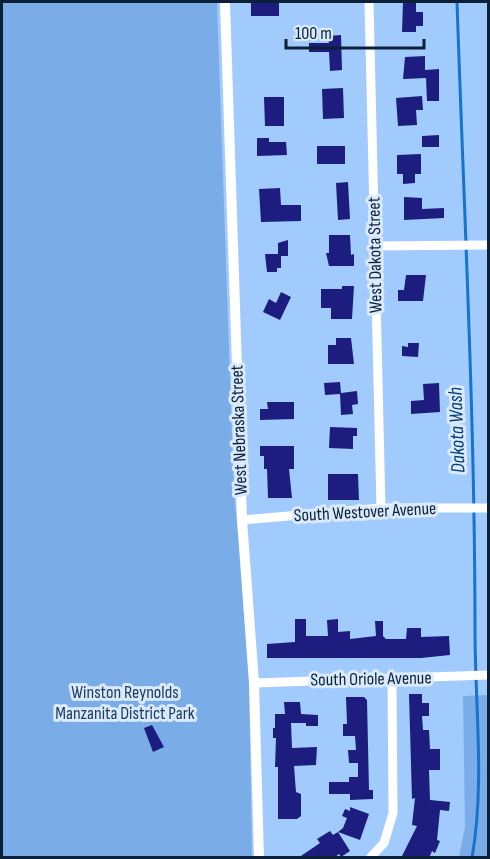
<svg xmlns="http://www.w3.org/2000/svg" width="490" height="859" font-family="'Sofia Sans Condensed',sans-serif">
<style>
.green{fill:#7aade7}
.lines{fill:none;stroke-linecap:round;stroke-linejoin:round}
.stream{stroke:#1773cb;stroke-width:3}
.building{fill:#1d1d7f}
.minor{stroke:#fff;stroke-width:9}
.tertiary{stroke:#fff;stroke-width:10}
.labels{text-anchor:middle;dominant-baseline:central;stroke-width:6;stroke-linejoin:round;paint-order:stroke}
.street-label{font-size:18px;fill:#0b2037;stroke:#daeafc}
.park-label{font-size:18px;fill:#1b3d61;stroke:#daeafc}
.water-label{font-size:20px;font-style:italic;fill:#003e77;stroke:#daeafc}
</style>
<rect width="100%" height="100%" fill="#a1cbfc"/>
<path class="green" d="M2 2H217L234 495 243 579 249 681 252 857H2Z
M488 695V857H459L465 827 463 696Z"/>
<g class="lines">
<path class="stream" d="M457 2C464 211 475 421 475 631 475 706 485 784 472 858"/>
</g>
<path class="building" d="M251 2H279V16H251Z
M403 2H416V12H423V26H416V32H402Z
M341 35 342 70 330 71 329 52H309V43H329L328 36Z
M425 56V70L439 69V101H427L426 78 403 79 405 57Z
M343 88 344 118 323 119 322 89Z
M422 96 423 110H416L417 125 398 126 396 98Z
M264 97H284V126H265Z
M439 135V147H422V136Z
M257 138H269V142H286L287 155 257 156Z
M317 146H345V164H317Z
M421 154V174H415V183L403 184V174H397V155Z
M348 182 350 219 338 220 336 183Z
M280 188 281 205H301V221L261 222 259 189Z
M404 197 422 198V209L444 208V218L404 220Z
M329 235H350L351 255 354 254V266H329L326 253H329Z
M288 240V256H281V268H277V272H267L265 254H278V243Z
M406 275H426L423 301H398V290H404Z
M342 286H354L352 319H331V308H321V289H342Z
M281 292 291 297 280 320 263 312 269 299 276 303Z
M336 338H351L354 364H328V345H336Z
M408 343H419L418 357 402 356V346L408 347Z
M340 382 341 393 357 391 358 404 352 405 353 414 341 415 340 394 325 395 324 383Z
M439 383 440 412 411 414V401L424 400 423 384Z
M267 402H294V419L260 420V409H268Z
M330 427 357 428V436H353V449L329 448Z
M260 446H294V469H289L292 498H268L267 469H264V456H260Z
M328 474H358L359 500H328Z
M295 619H306V636H328L327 620 338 619V632L350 631V639L376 636 375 621H383V636L386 639H406L407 628H421V637L449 636 450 655 421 658H267V644L295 642Z
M409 694H422V703H429V716H422L423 730H429L430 749H440V770H429L430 800 450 802 449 811 440 810 437 840 440 841 435 853 432 851 429 858H401L417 826 412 825 415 798 412 799Z
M346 697H364L367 700 369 790H373V799L350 800V794H329V782H349V777H358V763H349L348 750H356L355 736H343V724H347Z
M284 702H300L301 714 318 715V726H306V723H291L292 748 317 747 316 765 294 766 296 792 301 794V816L297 819H278V767H275L276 738H273V728H275V714H285Z
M152 725 164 747 153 752 144 728Z
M350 807 369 814 360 840 338 832 343 828 347 818 342 816 345 809 350 811Z
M330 831 333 835 338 832 350 851 341 857 339 854 334 858H298L320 843 317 839Z"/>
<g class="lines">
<path class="minor" d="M369 2 381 508
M375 246 488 245
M242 520 381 508H488
M254 683 488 675
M370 858 384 843 393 813 392 678"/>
<path class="tertiary" d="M225 2 242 520 254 683 259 858"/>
</g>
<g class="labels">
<g class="street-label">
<text transform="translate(375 255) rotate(-91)">West Dakota Street</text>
<text transform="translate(239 430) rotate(-92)">West Nebraska Street</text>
<text transform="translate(365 512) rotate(-3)">South Westover Avenue</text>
<text transform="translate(371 679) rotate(-1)">South Oriole Avenue</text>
</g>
<g class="park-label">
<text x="125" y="692">Winston Reynolds<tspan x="125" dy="21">Manzanita District Park</tspan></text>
</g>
<g class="water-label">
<text transform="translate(457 430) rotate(-92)">Dakota Wash</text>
</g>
</g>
<rect width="490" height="859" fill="none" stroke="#0b2037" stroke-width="6"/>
<path d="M286 39v9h138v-9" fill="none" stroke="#0b2037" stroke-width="3"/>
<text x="295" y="39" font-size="18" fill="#0b2037" stroke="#daeafc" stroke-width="4.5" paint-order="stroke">100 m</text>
</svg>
